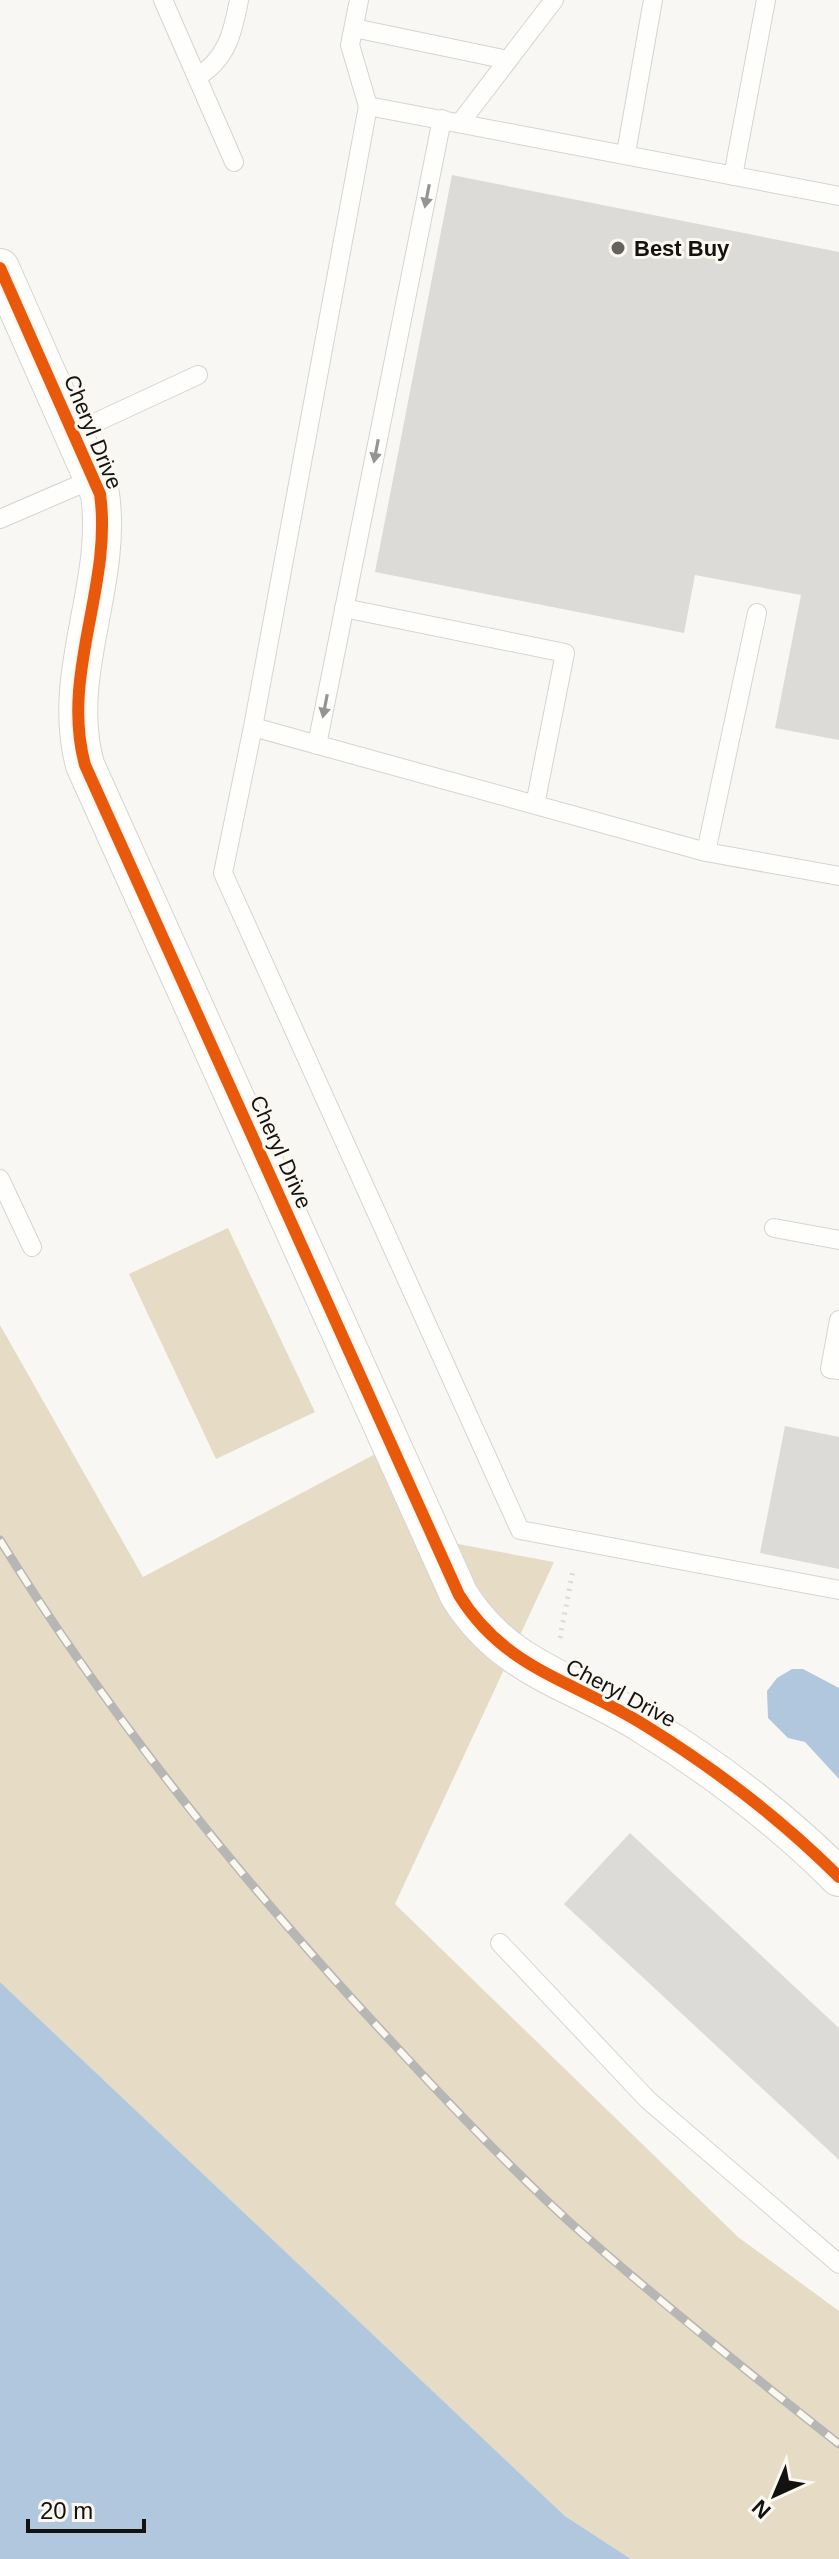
<svg xmlns="http://www.w3.org/2000/svg" width="839" height="2559" font-family="Helvetica,sans-serif">
<style>
.green{fill:#e6dcc5}
.water{fill:#b1c7de}
.building{fill:#dcdbd8}
.lines{fill:none;stroke-linecap:round;stroke-linejoin:round}
.service-casing{stroke:#d6d4d1;stroke-width:20}
.minor-casing{stroke:#d6d4d1;stroke-width:40}
.path{stroke:#dbdad9;stroke-width:5;stroke-dasharray:2 6;stroke-linecap:butt}
.service{stroke:#fefefd;stroke-width:18}
.minor{stroke:#fefefd;stroke-width:38}
.rail-casing{stroke:#b6b6b4;stroke-width:9}
.rail{stroke:#fbf8f1;stroke-width:6;stroke-dasharray:18;stroke-linecap:butt}
.cycleway-casing{stroke:#fbf8f1;stroke-width:17}
.cycleway{stroke:#e8590c;stroke-width:12}
.oneway{fill:#949492}
.poi-dot{fill:#64625f;stroke:#fbf8f1;stroke-width:3}
.labels{text-anchor:middle;dominant-baseline:central;stroke-width:6;stroke-linejoin:round;paint-order:stroke}
.poi-label{font-size:22px;font-weight:bold;fill:#131210;stroke:#fbf8f1;text-anchor:start}
.street-label{font-size:22px;fill:#131210;stroke:#fbf8f1}
</style>
<rect width="100%" height="100%" fill="#f9f7f3"/>
<path class="green" d="M228 1228 315 1412 216 1459 129 1274Z
M0 1325 143 1577 396 1443 442 1541 554 1562 395 1904 738 2237 839 2311V2559H631L565 2516 0 1982Z"/>
<path class="water" d="M792 1669H803L839 1688V1779L805 1742 788 1738 768 1718 767 1691 777 1678Z
M0 1982 565 2516 631 2559H0Z"/>
<path class="building" d="M452 175 839 252V740L775 728 801 595 695 575 684 633 375 572Z
M785 1426 839 1437V1569L760 1553Z
M630 1833 839 2028V2160L564 1904Z"/>
<g class="lines">
<g class="service-casing">
<path id="service" d="M163 0 234 162
M359 0 350 45 368 106 253 727 706 852 839 876
M354 28 508 60
M197 77C227 59 233 32 239 0
M368 106 839 196
M460 123 554 0
M626 153 653 0
M733 176 766 0
M75 432 198 375
M0 519 95 478
M344 608 565 653 535 805
M253 727 223 873 520 1530 839 1590
M317 745 442 119
M706 852 757 613
M0 1179 32 1247
M774 1228 839 1240
M839 1320 830 1369 839 1370
M500 1943 648 2100 839 2264"/>
</g>
<g class="minor-casing">
<path id="minor" d="M0 268 100 494C113 585 60 674 85 765L459 1595C506 1671 576 1681 646 1726 717 1770 780 1818 839 1877"/>
</g>
<path class="path" d="M560 1638 573 1570"/>
<use href="#service" class="service"/>
<use href="#minor" class="minor"/>
<g class="rail-casing">
<path id="rail" d="M0 1540C111 1720 246 1886 390 2040 449 2104 510 2168 574 2226 660 2302 749 2373 839 2444"/>
</g>
<use href="#rail" class="rail"/>
<g class="cycleway-casing">
<path id="cycleway" d="M0 268 100 494C113 585 60 674 85 765L459 1595C506 1671 576 1681 646 1726 717 1770 780 1818 839 1877"/>
</g>
<use href="#cycleway" class="cycleway"/>
</g>
<defs><path id="oneway-solid" d="M-6-.8H1V-3.2L6.5 0L1 3.2V.8H-6Z" transform="scale(2)"/></defs>
<g class="oneway">
<use href="#oneway-solid" transform="translate(427 196) rotate(101)"/>
<use href="#oneway-solid" transform="translate(376 451) rotate(101)"/>
<use href="#oneway-solid" transform="translate(325 706) rotate(101)"/>
</g>
<circle class="poi-dot" cx="618" cy="248" r="8"/>
<g class="labels">
<g class="poi-label">
<text x="634" y="248">Best Buy</text>
</g>
<g class="street-label">
<text transform="translate(93 432) rotate(68)">Cheryl Drive</text>
<text transform="translate(281 1152) rotate(66)">Cheryl Drive</text>
<text transform="translate(621 1693) rotate(28)">Cheryl Drive</text>
</g>
</g>
<g transform="translate(775 2495) rotate(224)" stroke="#fbf8f1" stroke-width="6" paint-order="stroke">
<path d="M0-6L14 30L0 20L-14 30Z" fill="#131210"/>
<text y="-12" font-size="22" font-weight="bold" text-anchor="middle" fill="#131210">N</text>
</g>
<path d="M28 2519v12h116v-12" fill="none" stroke="#131210" stroke-width="4"/>
<text x="40" y="2519" font-size="24" fill="#131210" stroke="#fbf8f1" stroke-width="6" paint-order="stroke">20 m</text>
</svg>
